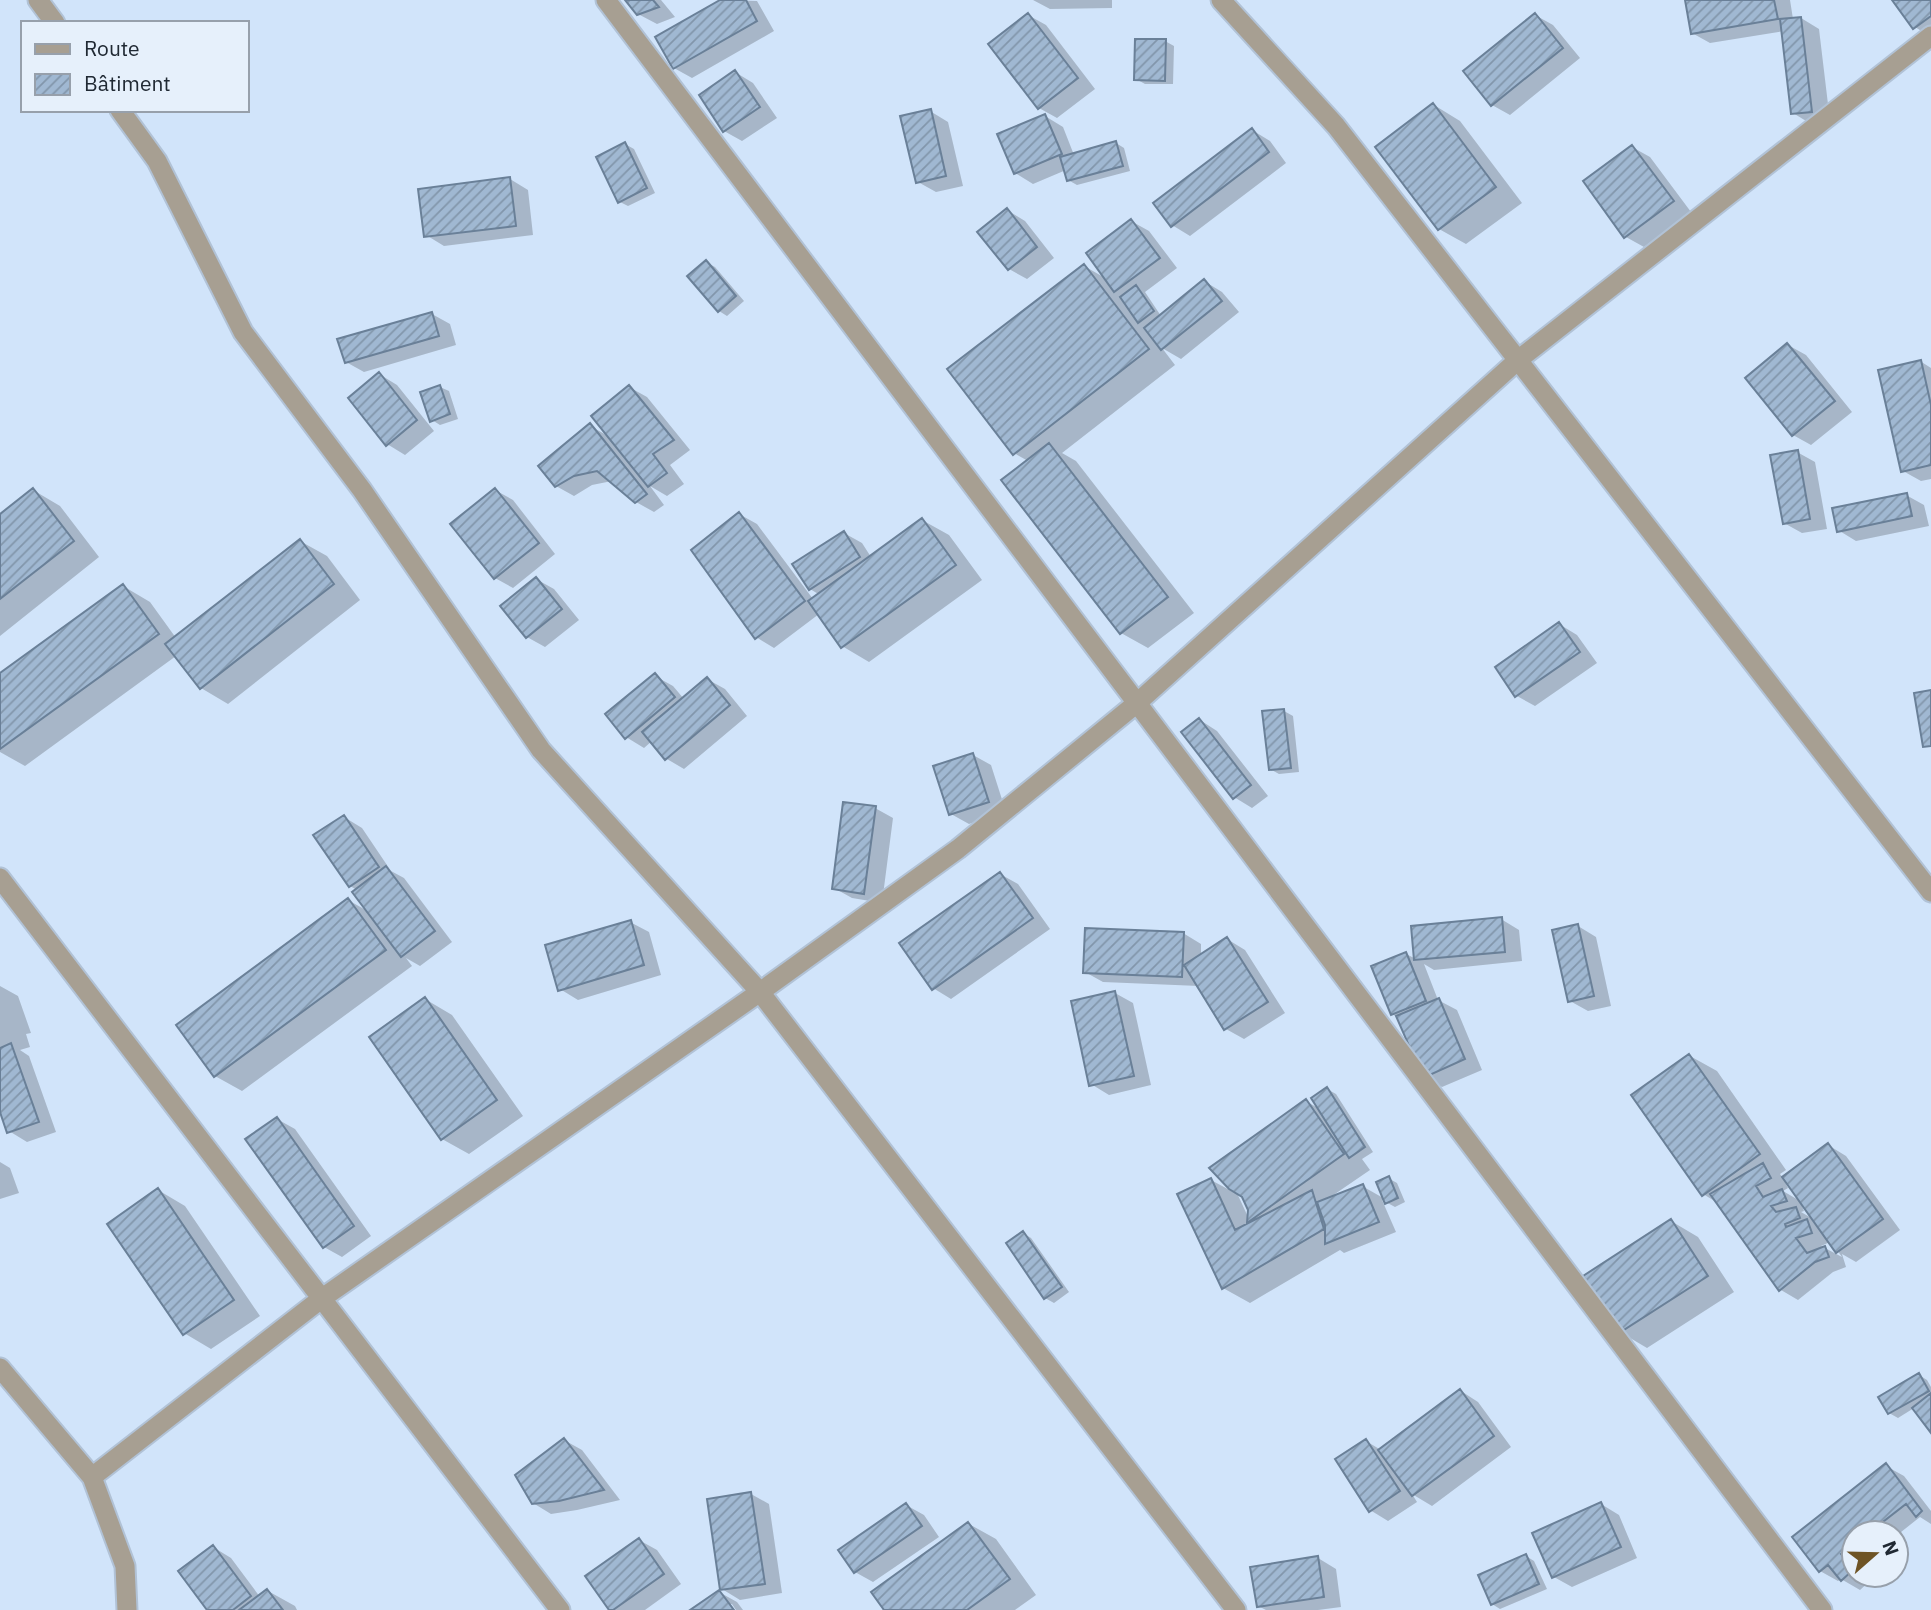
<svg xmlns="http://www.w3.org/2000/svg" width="1931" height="1610" font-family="'IBM Plex Sans',sans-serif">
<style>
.shadow{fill:#0003;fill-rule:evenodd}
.building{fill:url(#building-hatch);stroke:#6a8098;stroke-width:2}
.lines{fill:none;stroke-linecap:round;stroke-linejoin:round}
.minor-casing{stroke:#b1c2d6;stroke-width:23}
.minor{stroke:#a79f92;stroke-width:19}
</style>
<defs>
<pattern id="building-hatch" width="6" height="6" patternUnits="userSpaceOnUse" patternTransform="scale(1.75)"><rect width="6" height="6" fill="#a0b8d2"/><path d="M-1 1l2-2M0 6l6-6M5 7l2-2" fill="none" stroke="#8296ab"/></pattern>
</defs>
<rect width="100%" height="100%" fill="#d1e4fa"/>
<path class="shadow" d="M627 0H661L675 17 657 24 638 14Z
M723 0 757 1 774 31 692 78 674 68Z
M1033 0H1112V8L1050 9Z
M1686 0H1790L1793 19 1801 18 1819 29 1830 121 1811 124 1793 113 1784 31 1710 43 1692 33Z
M1894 0H1931V37L1915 27Z
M1028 15 1046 25 1095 89 1057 118 1039 108Z
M1535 15 1553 25 1580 58 1510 115 1492 105Z
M1165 41 1174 46 1173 84H1145L1136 79Z
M735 72 753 83 777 118 742 141 724 131Z
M1434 105 1460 121 1522 203 1466 244 1439 229Z
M930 111 948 122 963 186 936 192 918 182Z
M1045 116 1063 127 1074 155 1116 143 1124 148 1130 171 1077 185 1068 180 1066 170 1033 184 1015 173Z
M1252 130 1270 141 1286 163 1190 236 1172 225Z
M625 144 634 149 655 193 628 206 620 202Z
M1632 147 1650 157 1691 212 1644 247 1626 237 1585 182Z
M510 179 528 190 533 235 444 246 426 235Z
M1007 210 1025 221 1054 258 1027 279 1009 269 980 232Z
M1131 221 1149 231 1177 268 1145 292 1161 316 1204 281 1222 292 1239 312 1181 359 1162 348 1175 365 1062 453 1076 461 1194 613 1148 648 1121 633 1003 480 1028 461 1014 453 1084 266 1107 279Z
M706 262 715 267 744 301 727 316 719 311Z
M432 314 450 324 456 345 364 372 346 362Z
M1788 345 1806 355 1852 412 1811 445 1793 435 1747 378Z
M1920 361 1931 368V479L1921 481 1903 471Z
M379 374 397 385 434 431 405 455 387 444Z
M440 387 449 391 458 419 440 425 432 420Z
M629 387 647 397 690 450 670 465 684 484 667 496 650 486 664 505 654 512 636 502 612 481 592 485 574 496 556 486 590 426 610 437Z
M1797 452 1815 462 1827 529 1802 533 1784 523Z
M33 490 60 506 99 557 0 636V516Z
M495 490 513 500 555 554 513 588 495 578 453 524Z
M1906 495 1924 505 1929 526 1856 541 1838 530Z
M739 514 757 524 813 599 820 595 810 589 844 533 862 543 871 557 922 520 949 535 982 580 869 662 842 646 819 614 774 648 756 637Z
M300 541 327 556 360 600 228 704 201 688 176 656 25 766 0 752V676L123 586 150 602 176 638Z
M536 579 554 589 579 620 545 647 527 637Z
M1559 624 1577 635 1597 663 1535 706 1517 696 1497 668Z
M655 676 673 686 684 699 707 679 725 689 747 716 684 769 667 759 652 741 644 748 626 737Z
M1284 711 1293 716 1299 772 1279 774 1270 769Z
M1200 720 1217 731 1268 796 1252 808 1234 797Z
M973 755 991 765 1006 812 969 824 951 814Z
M875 808 893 818 882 903 852 898 834 888Z
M344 817 362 828 391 871 404 878 452 942 420 966 406 958 412 966 242 1091 215 1076 348 900 371 913 357 890 350 886Z
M1000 874 1018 884 1050 929 951 999 933 988Z
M1501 919 1519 930 1522 961 1434 970 1424 964 1438 1000 1457 1010 1482 1070 1442 1087 1424 1076 1399 1018 1392 1014 1406 954 1416 959Z
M630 922 649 932 661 975 578 1000 560 989Z
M1578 926 1596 937 1611 1006 1588 1011 1570 1001Z
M1183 933 1201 944V956L1227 939 1245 950 1285 1013 1244 1039 1226 1029 1199 986 1103 982 1085 972Z
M0 986 18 996 31 1033 26 1034 30 1047 20 1050 29 1056 56 1132 27 1142 9 1131 0 1107Z
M1115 993 1133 1003 1151 1085 1109 1095 1091 1084Z
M425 999 452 1015 523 1116 469 1154 442 1139Z
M1690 1056 1717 1071 1786 1170 1780 1174 1783 1178 1828 1145 1846 1156 1900 1230 1856 1262 1842 1254 1846 1267 1833 1272 1798 1300 1781 1290 1718 1203 1703 1194ZM1786 1179 1815 1220 1801 1212 1804 1211 1800 1201 1783 1191 1788 1188 1784 1180ZM1830 1242H1831L1842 1257 1821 1246Z
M1327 1089 1336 1094 1373 1152 1362 1159 1370 1170 1332 1196 1362 1186 1385 1199 1388 1178 1397 1183 1405 1202 1395 1207 1382 1200 1396 1232 1344 1253 1340 1250 1250 1303 1223 1288 1211 1180 1235 1193 1211 1168 1306 1101 1321 1110ZM1236 1191 1244 1196 1249 1209V1219Z
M277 1119 295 1129 371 1236 342 1257 324 1247Z
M0 1162 10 1168 19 1193 0 1199Z
M158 1190 185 1206 260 1316 211 1349 184 1333Z
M1671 1221 1698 1237 1734 1292 1647 1348 1620 1332Z
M1023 1233 1031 1238 1069 1292 1054 1303 1045 1298Z
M1919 1375 1927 1380 1931 1387V1430L1914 1408 1898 1418 1889 1413Z
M1461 1391 1478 1402 1511 1447 1432 1506 1412 1494 1417 1502 1388 1521 1370 1510 1366 1441 1381 1450Z
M564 1440 582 1450 620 1500 577 1510 551 1514 533 1503Z
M1886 1466 1904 1476 1931 1511V1524L1920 1517 1896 1536V1533H1854V1575H1867L1871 1580 1860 1590 1841 1579 1838 1581 1820 1571Z
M751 1494 769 1504 782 1593 740 1600 722 1589Z
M1601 1504 1619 1515 1637 1558 1572 1587 1554 1577Z
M906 1505 924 1515 939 1537 873 1582 855 1572Z
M969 1524 996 1539 1036 1595 1015 1610H882Z
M1896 1537 1907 1551 1902 1556 1896 1552Z
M639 1540 657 1550 681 1584 645 1610H611Z
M213 1547 231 1558 260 1597 268 1591 295 1606 297 1610H209Z
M1526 1556 1534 1561 1547 1589 1500 1609 1492 1604Z
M1318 1558 1336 1569 1341 1607 1318 1610H1266L1258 1606Z
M719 1592 737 1602 743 1610H736L732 1604H727L732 1610H693Z"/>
<path class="building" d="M625 0H653L659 7 637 15Z
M720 0H746L757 21 673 69 655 37Z
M1685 0H1774L1778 19 1691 34Z
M1892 0H1931V16L1913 29Z
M1028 13 1078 78 1038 109 988 44Z
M1535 13 1563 48 1491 106 1463 71Z
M1801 17 1812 112 1791 114 1780 19Z
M1135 39H1166L1165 81 1134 80Z
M735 70 760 107 723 132 699 95Z
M1433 103 1496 187 1438 230 1375 147Z
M931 109 946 176 916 183 900 116Z
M1045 114 1062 154 1014 174 997 134Z
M1252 128 1269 152 1171 227 1153 203Z
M1116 141 1123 166 1067 181 1060 157Z
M625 142 647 188 618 203 596 157Z
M1632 145 1674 201 1624 238 1583 181Z
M510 177 516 226 424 237 418 189Z
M1007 208 1037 247 1008 270 977 232Z
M1131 219 1160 258 1114 292 1086 253Z
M706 260 736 296 718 312 687 276Z
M1084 264 1149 349 1013 455 947 369Z
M1204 279 1222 301 1161 350 1144 328Z
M1136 285 1154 311 1138 323 1120 297Z
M432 312 439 336 345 363 337 339Z
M1787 343 1835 401 1792 436 1745 378Z
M1921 360 1931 405V465L1901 472 1878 370Z
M379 372 417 420 386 446 348 398Z
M440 385 450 414 430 422 420 392Z
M629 385 674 440 653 454 667 473 648 487 591 416Z
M590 423 647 494 635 503 597 471 574 476 555 487 538 466Z
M1049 443 1168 597 1120 634 1001 480Z
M1798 450 1810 519 1783 524 1770 455Z
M33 488 74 541 0 599V514Z
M495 488 539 543 494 579 450 524Z
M1907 493 1912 516 1837 532 1832 508Z
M739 512 805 601 755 639 691 550Z
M922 518 956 565 841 648 808 601Z
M844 531 860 557 809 590 792 564Z
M300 539 334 584 200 689 165 644Z
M536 577 562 609 526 638 500 606Z
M123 584 159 634 0 749V673Z
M1559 622 1580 652 1515 697 1495 667Z
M655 673 675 697 625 739 605 714Z
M707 677 730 705 665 760 642 732Z
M1931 690V746L1923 747 1914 693Z
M1284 709 1291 768 1269 770 1262 711Z
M1199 718 1251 785 1233 799 1181 732Z
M973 753 989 802 949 815 933 766Z
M843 802 876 806 864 894 832 889Z
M344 815 379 867 349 887 313 835Z
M386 866 435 931 401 957 352 892Z
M1000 872 1033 918 932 990 899 943Z
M348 898 386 950 214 1077 176 1025Z
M1502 917 1505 952 1414 960 1411 926Z
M631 920 644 965 558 991 545 945Z
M1578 924 1594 996 1568 1002 1552 930Z
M1085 928 1184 932 1182 977 1083 973Z
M1227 937 1268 1002 1224 1030 1184 965Z
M1406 952 1426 1001 1391 1015 1371 966Z
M1115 991 1134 1076 1089 1086 1071 1001Z
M425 997 497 1100 441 1140 369 1037Z
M1439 998 1465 1059 1423 1078 1396 1016Z
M11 1043 39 1122 7 1133 0 1112V1048Z
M1689 1054 1760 1154 1702 1196 1631 1095Z
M1327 1087 1365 1147 1349 1158 1311 1098Z
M1306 1099 1344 1154 1247 1223 1248 1210 1242 1197 1229 1189 1209 1168Z
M277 1117 354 1226 323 1248 245 1139Z
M1828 1143 1883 1219 1836 1253 1782 1177Z
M1763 1163 1771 1178 1756 1186 1763 1197 1782 1189 1787 1201 1771 1206 1776 1212 1796 1207 1800 1218 1785 1224 1786 1227 1807 1219 1812 1233 1796 1238 1807 1253 1825 1246 1829 1257 1815 1262 1779 1291 1710 1194Z
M1389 1176 1398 1198 1385 1204 1376 1182Z
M1211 1178 1235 1230 1312 1190 1324 1229 1222 1289 1177 1194Z
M1363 1184 1379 1222 1325 1244V1225L1317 1202Z
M158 1188 234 1300 183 1335 107 1224Z
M1671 1219 1708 1276 1619 1333 1583 1276Z
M1023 1231 1062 1287 1044 1299 1006 1243Z
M1919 1373 1929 1391 1888 1414 1878 1397Z
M1460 1389 1494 1436 1412 1496 1378 1450Z
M1931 1393V1433L1912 1408Z
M564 1438 604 1490 559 1501 532 1504 515 1475Z
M1366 1439 1400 1491 1369 1512 1335 1459Z
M1886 1463 1922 1511 1916 1517 1906 1504 1879 1525 1885 1533H1854V1544L1852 1545 1854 1547V1559L1847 1550 1841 1554 1854 1569 1841 1581 1828 1565 1819 1572 1792 1537Z
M751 1492 765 1584 720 1590 707 1499Z
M1601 1502 1621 1547 1552 1578 1532 1533Z
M906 1503 922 1526 854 1573 838 1550Z
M968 1522 1010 1579 967 1610H884L871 1592Z
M639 1538 664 1574 613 1610H609L585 1576Z
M213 1545 251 1596 233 1610H207L178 1571Z
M1526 1554 1539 1584 1491 1605 1478 1575Z
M1318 1556 1324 1597 1257 1607 1250 1567Z
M267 1589 283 1610H239Z
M719 1590 734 1610H690Z"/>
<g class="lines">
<g class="minor-casing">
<path id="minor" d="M38 0 55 23
M606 0 1822 1610
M1221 0 1336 126 1931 892
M120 110 157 161 243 332 362 490 541 750 760 992 1236 1610
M0 878 560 1610
M0 1368 92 1477 125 1566 127 1610
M92 1477 321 1299 760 992 958 849 1137 703 1518 360 1931 36"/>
</g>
<use href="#minor" class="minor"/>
</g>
<rect x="21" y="21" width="228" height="91" fill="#e6f0fb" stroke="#97a0ab" stroke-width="2"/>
<rect x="35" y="44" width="35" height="10" fill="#a79f92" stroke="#97a0ab" stroke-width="2"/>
<text x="84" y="56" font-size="21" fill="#202933">Route</text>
<rect x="35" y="74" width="35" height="21" fill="url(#building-hatch)" stroke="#97a0ab" stroke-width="2"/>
<text x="84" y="91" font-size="21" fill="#202933">Bâtiment</text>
<g transform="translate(1875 1554) rotate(70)"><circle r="33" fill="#e6f0fb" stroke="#97a0ab" stroke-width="2"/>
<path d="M0-5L12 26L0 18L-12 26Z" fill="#6e5425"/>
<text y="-10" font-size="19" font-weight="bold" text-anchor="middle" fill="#202933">N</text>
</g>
</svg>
